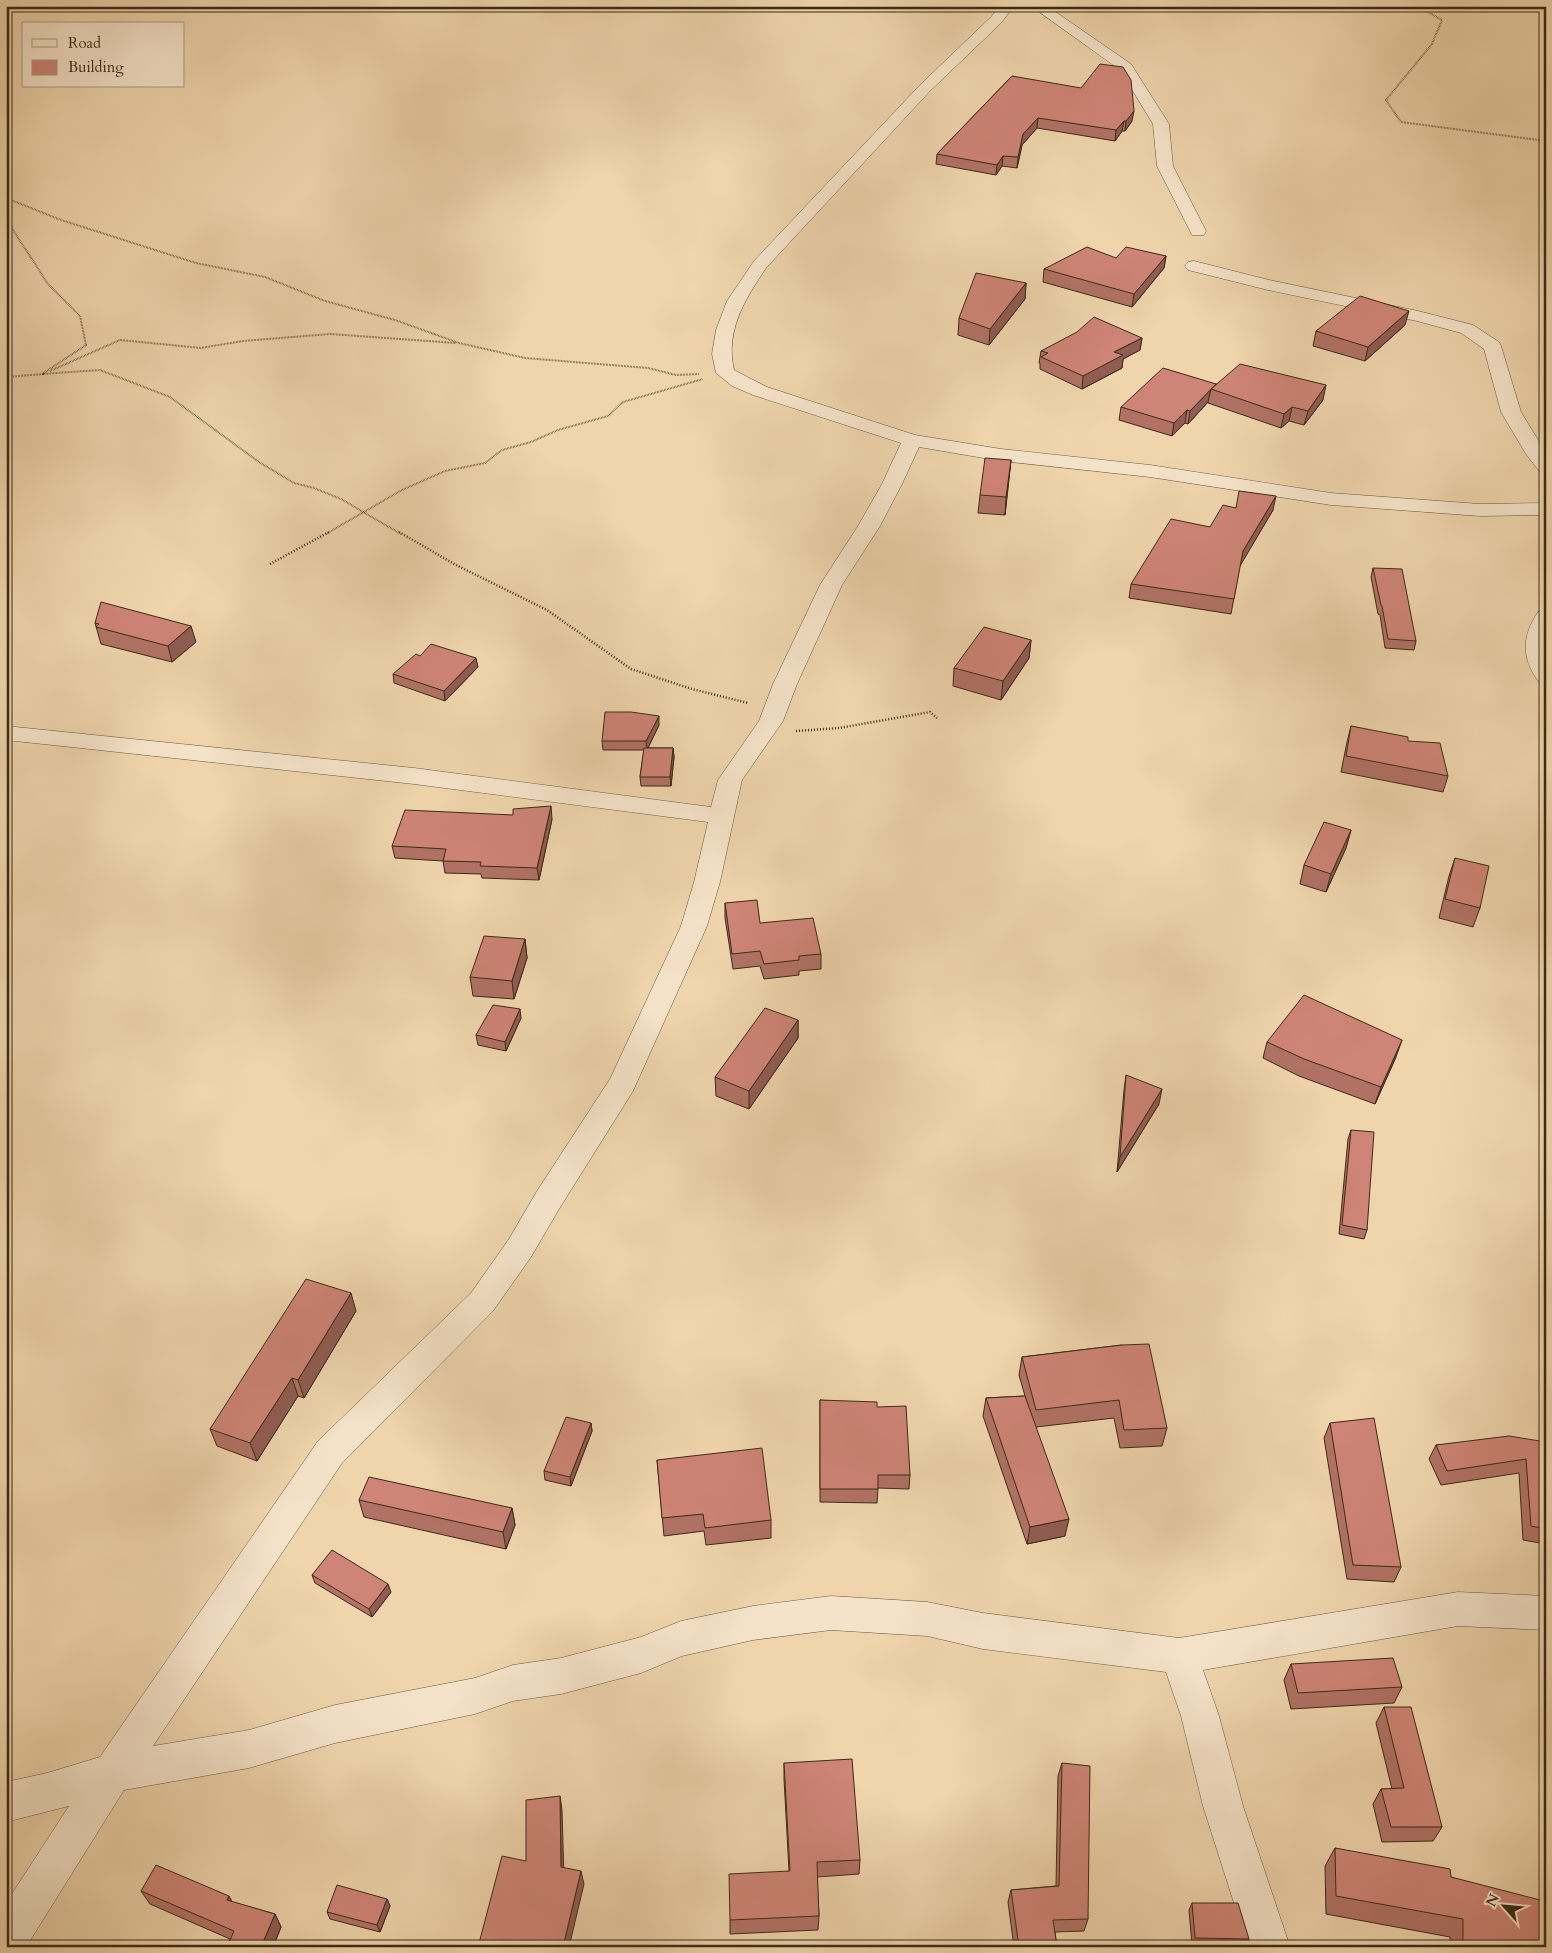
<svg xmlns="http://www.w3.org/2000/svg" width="1552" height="1953" font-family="Cardo,serif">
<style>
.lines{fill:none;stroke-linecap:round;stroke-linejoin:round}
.street-casing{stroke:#68553b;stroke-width:1}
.path-far1{stroke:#3b2b15;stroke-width:2;stroke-dasharray:0.5 1;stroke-linecap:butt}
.path{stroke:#3b2b15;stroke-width:2.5;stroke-dasharray:1 2;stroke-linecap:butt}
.street{fill:#f5e3c9;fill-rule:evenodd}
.wall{fill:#b17265;stroke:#3b2b15}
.shaded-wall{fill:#905c53;stroke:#3b2b15}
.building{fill:#ce8476;stroke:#3b2b15}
</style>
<rect width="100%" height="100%" fill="#efd4ac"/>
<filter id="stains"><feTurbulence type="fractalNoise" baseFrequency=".004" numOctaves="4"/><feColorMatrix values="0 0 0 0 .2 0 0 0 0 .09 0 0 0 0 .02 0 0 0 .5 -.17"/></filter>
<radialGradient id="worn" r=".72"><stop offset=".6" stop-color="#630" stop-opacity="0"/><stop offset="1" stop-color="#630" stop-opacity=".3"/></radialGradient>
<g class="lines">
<g class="street-casing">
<path id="street" d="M1000 6H1014L1001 23 930 91 766 268C745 300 725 330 734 370L767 387 915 435 1001 449 1150 465 1331 493 1480 504 1546 503V515L1480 516 1331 505 1150 477 1001 461 919 447 902 484 880 526 842 585 797 684 783 721 742 780 720 882 707 926 633 1091 559 1209 531 1257 493 1311 342 1463 153 1746 249 1730 335 1705 475 1678 513 1665 561 1658 641 1637 681 1621 753 1606 831 1596 927 1602 983 1613 1179 1638 1458 1592 1546 1596V1630L1458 1626 1203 1670 1219 1716 1243 1806 1290 1947H1248L1203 1806 1181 1716 1166 1672 983 1649 927 1636 831 1630 753 1640 682 1656 641 1673 561 1694 513 1701 475 1714 335 1743 249 1768 124 1790 26 1947H6V1903L69 1806 6 1822V1782L47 1773 100 1757 318 1441 471 1293 509 1239 537 1191 610 1079 681 926 694 882 708 822 414 784 6 740V726L414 768 711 807 718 780 759 721 773 684 820 585 858 526 882 484 901 443 753 395 732 386 716 373 712 354 716 330 727 301 754 261 920 85 991 17Z
M1031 6H1047L1131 64 1169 124 1173 166 1206 231 1204 235H1192L1190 231 1157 166 1153 124 1120 70Z
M1194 261 1269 280 1418 311 1473 325 1499 342 1501 346 1521 412 1546 453V473L1539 471 1526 454 1501 412 1484 349 1461 333 1417 321 1268 290 1188 270 1185 266 1188 262Z
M1546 610V683L1538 681C1521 657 1522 636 1538 612Z"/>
</g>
<path class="path-far1" d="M1418 6 1442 20 1432 44 1386 100 1401 122 1546 141
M6 9 14 6
M6 198 61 220 196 263 265 277 325 301 395 320 459 343 525 358 648 368 676 375 699 374
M6 211 13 230 48 284 80 316 86 345 42 374 100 370 170 397 259 462 294 483 314 488 341 499 401 534
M50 371 120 340 201 348 243 341 330 334 456 343
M6 377 44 374
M326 534 402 490 445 471 485 463 502 450 531 442 558 430 608 416 623 402 703 379"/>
<path class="path" d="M399 532 456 565 547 610 631 669 692 689 748 703
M270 564 329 532
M796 731 839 728 930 712 937 718"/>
<use href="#street" class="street"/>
</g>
<path class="wall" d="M1012 76 1132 121 1125 131H1122L1115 141 1037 128 1022 145 1017 168 1002 166 996 175 936 164 937 154Z
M1166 256 1164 268 1132 307 1043 282 1044 269 1116 258Z
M1026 283 1025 299 989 345 958 335 959 318Z
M1405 325 1365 361 1313 346 1316 331Z
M1142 338 1140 350 1123 359 1122 368 1082 389 1040 369V363H1039L1041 351Z
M1216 384 1323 400 1304 425 1289 421 1281 428 1208 403V402L1188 424 1185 423 1172 436 1119 420 1121 407Z
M1011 460 1005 515 978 513 980 495Z
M1236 508 1273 510 1240 565 1231 614 1129 598 1131 584Z
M1373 568 1416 641 1414 650 1385 648 1380 615 1378 614 1371 577Z
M95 623 196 642 172 662 101 644Z
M1031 640 1029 658 1001 700 953 686 954 668Z
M420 656 478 667 445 701 394 683 393 674Z
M659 725 648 748H673L674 757 671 786H641L640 777 644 750H603L602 741Z
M1351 726 1408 741 1448 776 1443 792 1341 772 1347 742Z
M552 819 539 880 482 878 481 874 445 873 443 861 395 858 392 846Z
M1351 830 1346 848 1326 892 1300 884 1304 865Z
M1455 858 1480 908 1473 927 1439 918 1449 876Z
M725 903 760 923 821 954V969L799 971V975L764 979 760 966 733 969 725 918Z
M525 939 527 958 514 999 473 996 470 977Z
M521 1018 506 1051 478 1045 476 1035Z
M798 1020V1038L749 1109 716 1096 715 1077Z
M1267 1042 1396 1057 1375 1104 1299 1076 1263 1058Z
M1126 1075 1159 1104 1117 1172 1124 1090Z
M1351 1130 1367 1230 1364 1239 1339 1234 1348 1139Z
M356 1311 304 1398 298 1396 257 1461 217 1446 210 1429Z
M1122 1345 1167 1428 1162 1446 1120 1448 1114 1418 1036 1427 1065 1536 1027 1544 983 1416 986 1398 1025 1396 1019 1375 1022 1357Z
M820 1400 877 1407 910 1475 909 1489 878 1488 877 1503 820 1502Z
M591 1423 592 1431 571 1486 545 1480 544 1471Z
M1330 1423 1401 1567 1394 1582 1347 1579 1324 1438Z
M1546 1442V1544L1523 1540 1519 1473 1441 1485 1429 1459 1436 1445Z
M657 1460 771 1520V1538L706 1545 704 1531 664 1536Z
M359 1500 512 1508 515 1525 506 1549 364 1517Z
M312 1575 391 1592 372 1617 315 1583Z
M1291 1664 1402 1687 1394 1703 1291 1709 1284 1680Z
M1384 1707 1442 1827 1433 1841 1382 1842 1373 1804 1381 1789H1392L1376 1723Z
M784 1763 860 1860 859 1874 817 1877 819 1916 818 1930 730 1934V1920L789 1871 784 1779Z
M1062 1763 1088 1919 1084 1931 1055 1932 1057 1947H1014L1008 1902 1011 1890 1056 1886 1058 1776Z
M1335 1848 1451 1877 1546 1947H1450V1937L1326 1914 1325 1866Z
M141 1891 232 1902 275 1914 281 1927 273 1947H227L230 1939 150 1904Z
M387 1899 390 1906 380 1932 330 1919 327 1912Z
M1192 1903 1249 1939 1246 1946 1192 1945 1189 1910Z"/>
<path class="shaded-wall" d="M1134 111 1132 121 1125 131 1126 121Z
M1038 118 1037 128 1022 145 1017 168 1018 157 1023 134Z
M1124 121 1122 131 1115 141 1116 130Z
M1003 156 1002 166 996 175 997 165Z
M1166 256 1164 268 1132 307 1134 294Z
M1026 283 1025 299 989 345 990 329Z
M1409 311 1405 325 1365 361 1368 347Z
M1142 338 1140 350 1123 359 1122 368 1082 389 1083 376 1114 352Z
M1326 385 1323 400 1304 425 1308 411Z
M1211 389 1208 402 1188 424 1190 411Z
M1292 407 1289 421 1281 428 1284 414Z
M1187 410 1185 423 1172 436 1174 423Z
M1011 460 1009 478 1005 515 1006 497Z
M1276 496 1273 510 1240 566 1243 551Z
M191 626 196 642 172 662 168 646Z
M1031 640 1029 658 1001 700 1003 681Z
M476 658 478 667 445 701 444 691Z
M659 716V725L647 750 646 741Z
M673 748 674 757 671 786 670 777Z
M551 806 552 819 539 880 537 868Z
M1351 830 1346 848 1326 892 1331 874Z
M525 939 527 958 514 999 512 981Z
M520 1009 521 1018 506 1051 505 1042Z
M798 1020V1038L749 1109V1091Z
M1402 1040 1396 1057 1375 1104 1381 1087Z
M1162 1089 1159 1104 1117 1172 1120 1157Z
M351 1293 356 1311 304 1398 298 1380Z
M292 1378 298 1396 257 1461 250 1443Z
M591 1423 592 1431 571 1486 570 1477Z
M512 1508 515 1525 506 1549 503 1532Z
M1069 1519 1065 1536 1027 1544 1030 1527Z
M388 1584 391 1592 372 1617 369 1609Z
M560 1796 562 1810 564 1880 561 1867Z
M581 1871 584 1884 569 1947H563Z
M229 1896 236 1909 227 1900Z
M387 1899 390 1906 380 1932 377 1925Z
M275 1914 281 1927 273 1947H261Z"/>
<path class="building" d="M1100 64 1123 67 1131 80 1134 111 1126 121H1124L1116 130 1038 118 1023 134 1018 157 1003 156 997 165 937 154 1012 76 1081 88Z
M1087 247 1116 258 1126 247 1166 256 1134 294 1044 269Z
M976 273 1026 283 990 329 959 318Z
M1360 296 1409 311 1368 347 1316 331Z
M1094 317 1142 338 1114 352 1123 355 1083 376 1041 357 1048 353 1041 351 1077 332Z
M1240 364 1326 385 1308 411 1292 407 1284 414 1211 389Z
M1163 368 1216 384 1190 411 1187 410 1174 423 1121 407Z
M985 458 1011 460 1006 497 980 495Z
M1239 491 1276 496 1243 551 1234 599 1131 584 1171 519 1210 527 1223 505 1236 508Z
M1373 568 1402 569 1416 641 1388 639 1382 606 1381 605Z
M101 602 191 626 168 646 96 627 99 624 95 623Z
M984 627 1031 640 1003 681 954 668Z
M431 644 476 658 444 691 393 674 416 654 420 656Z
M605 712H631L659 716 646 741H602Z
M1351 726 1408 737V741L1440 743 1448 776 1346 756Z
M644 748H673L670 777H640Z
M551 806 537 868 480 866 481 862 443 861 446 849 392 846 405 810 513 815V809Z
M1324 822 1351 830 1331 874 1304 865Z
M1455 858 1489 866 1480 908 1445 899Z
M757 900 760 923 813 918 821 954 799 956V960L764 964 760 951 732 954 725 903Z
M484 936 525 939 512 981 470 977Z
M1304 995 1402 1040 1381 1087 1304 1059 1267 1042Z
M493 1005 520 1009 505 1042 476 1035Z
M765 1008 798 1020 749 1091 715 1077Z
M1126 1075 1162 1089 1120 1157Z
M1351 1130 1374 1132 1367 1230 1342 1225Z
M306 1279 351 1293 298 1380 292 1378 250 1443 210 1429Z
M1149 1344 1167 1428 1124 1430 1119 1400 1036 1410 1022 1357 1122 1345Z
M1025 1396 1069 1519 1030 1527 986 1398Z
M820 1400 877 1402V1407L906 1406 910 1475H878V1489H820Z
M566 1417 591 1423 570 1477 544 1471Z
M1374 1418 1401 1567 1353 1565 1330 1423Z
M1509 1436 1546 1442V1529L1531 1526 1526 1459 1447 1471 1436 1445Z
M762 1448 771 1520 705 1528 703 1514 662 1518 657 1460Z
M369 1477 512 1508 503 1532 359 1500Z
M332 1550 388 1584 369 1609 312 1575Z
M1393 1658 1402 1687 1298 1693 1291 1664Z
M1384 1707H1411L1442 1827H1391L1381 1789 1404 1788Z
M852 1759 860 1860 817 1862 819 1916 730 1920 729 1874 790 1871 784 1763Z
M1062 1763 1090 1766 1088 1919 1053 1920 1057 1947H1019L1011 1890 1059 1886Z
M560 1796 561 1867 581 1871 563 1947H478L502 1856 526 1861V1800Z
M1335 1848 1450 1869 1451 1877 1544 1901 1546 1947H1463V1919L1336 1896Z
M156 1865 229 1896 227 1900 275 1914 261 1947H227L234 1931 141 1891Z
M337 1885 387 1899 377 1925 327 1912Z
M1192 1903H1238L1249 1939 1195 1938Z"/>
<rect width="1552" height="1953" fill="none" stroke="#efd4ac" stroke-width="25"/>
<rect x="8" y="8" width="1537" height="1938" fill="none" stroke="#3b2b15" stroke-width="2.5"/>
<rect x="12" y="12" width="1527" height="1928" fill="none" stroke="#3b2b15"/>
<rect x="22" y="22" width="162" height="65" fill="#f5e3c9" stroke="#ab9981"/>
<rect x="32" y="39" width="25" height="8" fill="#f5e3c9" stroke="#ab9981"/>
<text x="68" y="48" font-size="15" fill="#3b2b15">Road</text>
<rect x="32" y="60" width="25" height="15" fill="#ce8476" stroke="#ab9981"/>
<text x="68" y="72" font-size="15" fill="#3b2b15">Building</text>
<g transform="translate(1504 1906) rotate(297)" stroke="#f5e3c9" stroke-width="4" paint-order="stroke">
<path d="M0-4L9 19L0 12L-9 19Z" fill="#3b2b15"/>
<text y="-8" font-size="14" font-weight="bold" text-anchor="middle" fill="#3b2b15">N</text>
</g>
<rect width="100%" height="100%" filter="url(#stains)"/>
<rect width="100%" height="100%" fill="url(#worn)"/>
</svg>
